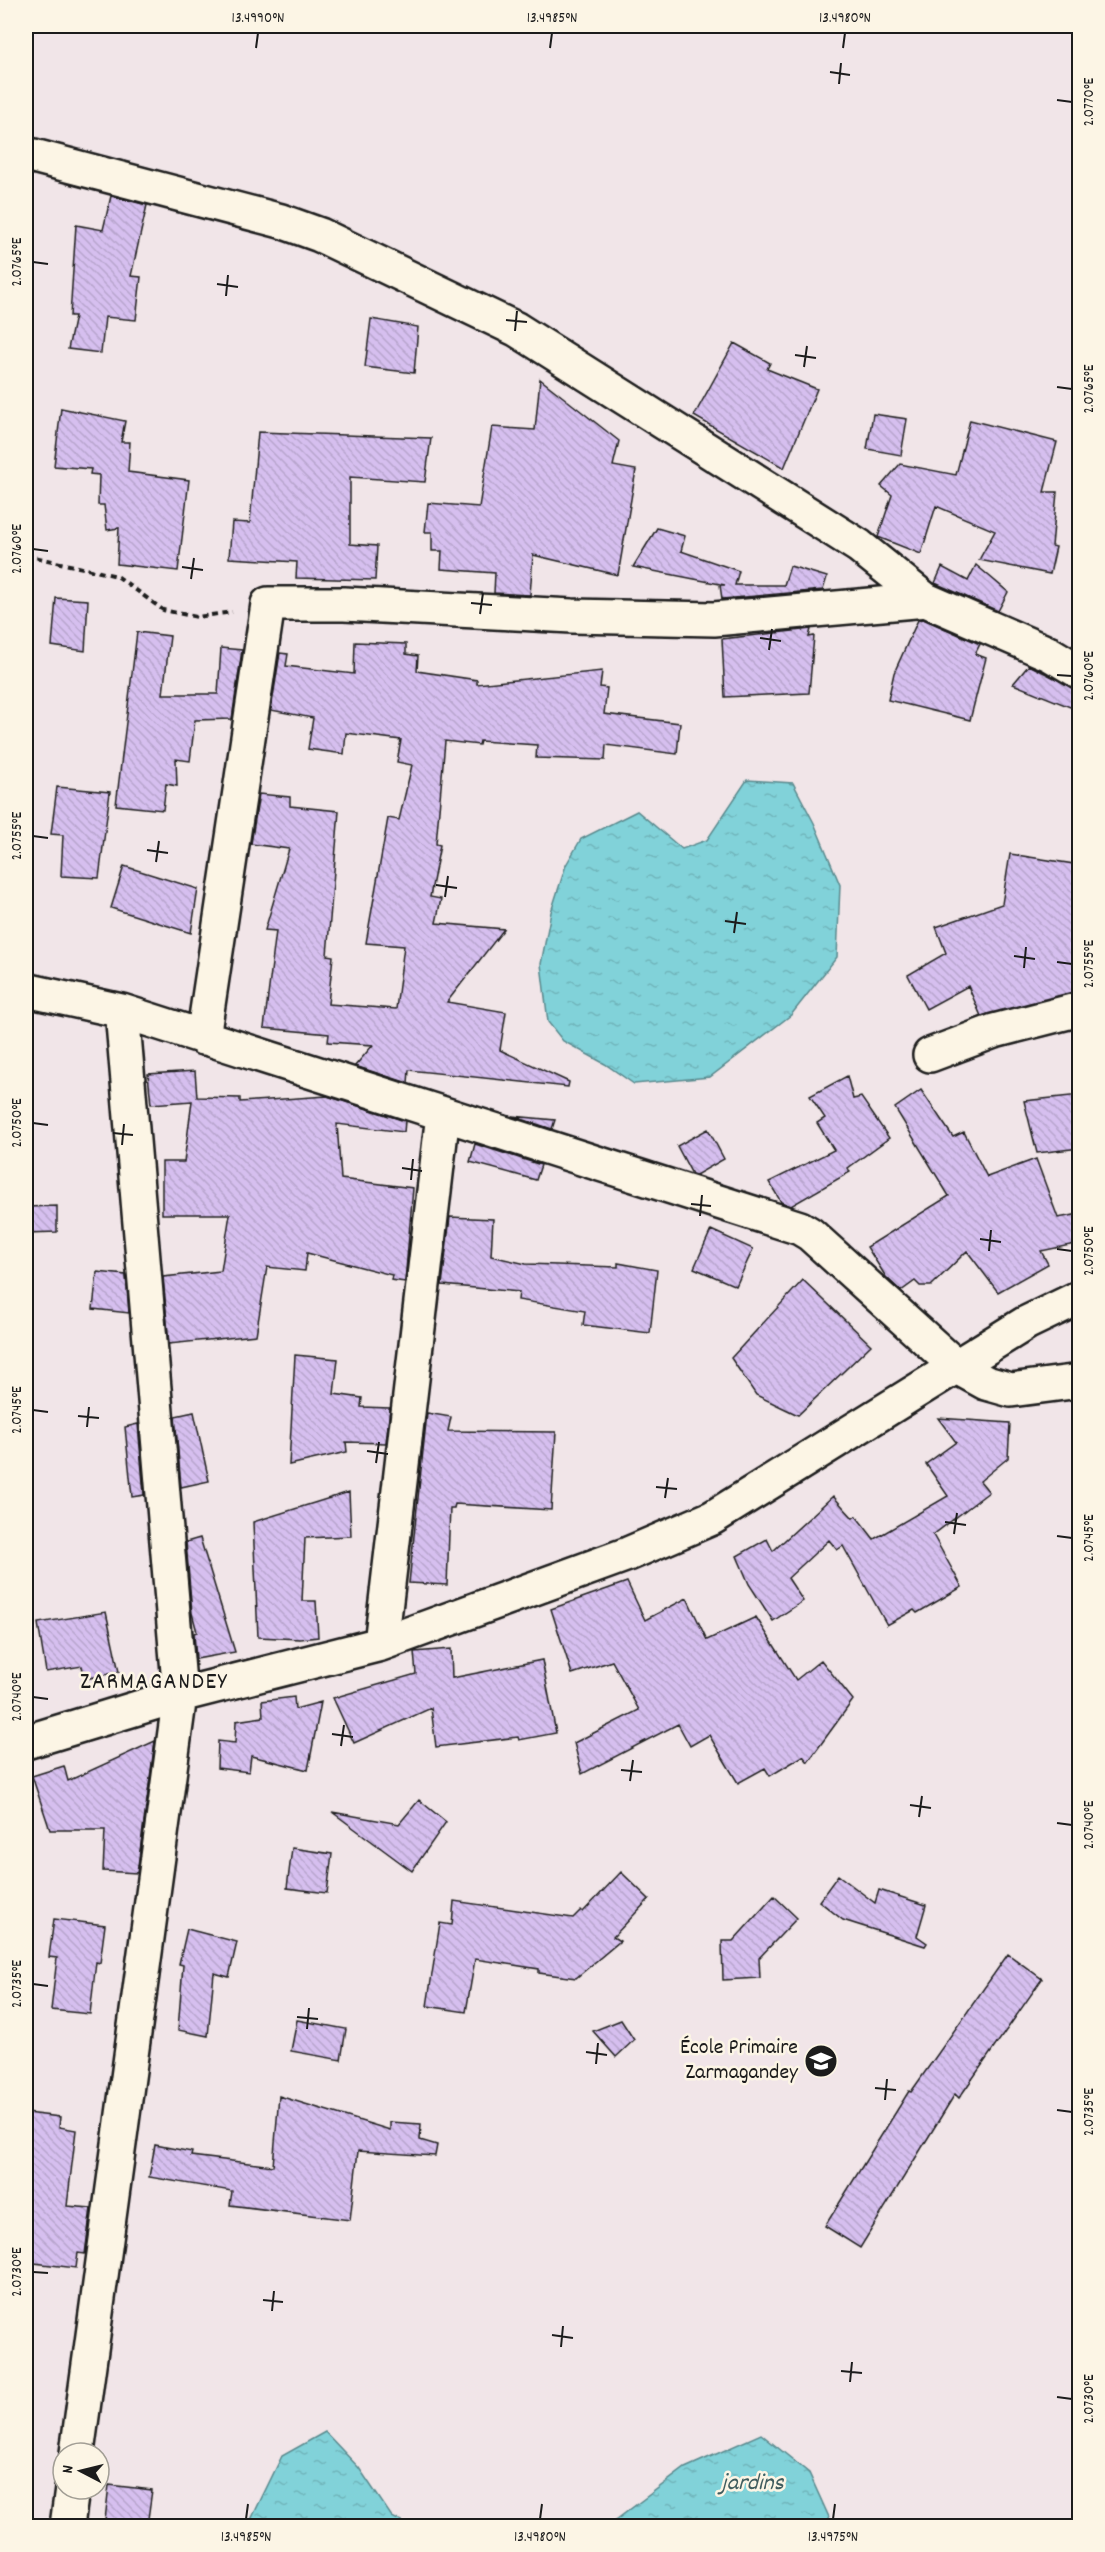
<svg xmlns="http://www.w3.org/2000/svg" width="1105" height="2552" font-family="Dekko,sans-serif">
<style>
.water{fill:url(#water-ripples);stroke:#59898d;stroke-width:1.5}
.building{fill:url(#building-back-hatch);stroke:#1c1c1c;stroke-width:1.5}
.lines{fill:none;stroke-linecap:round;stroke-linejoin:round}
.street-casing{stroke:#1c1c1c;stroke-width:38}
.path{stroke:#1c1c1c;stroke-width:4;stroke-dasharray:6 4.5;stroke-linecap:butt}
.street{stroke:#fcf5e5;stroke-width:33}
.ticks{fill:none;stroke:#1c1c1c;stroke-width:2}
.labels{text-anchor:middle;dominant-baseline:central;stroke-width:5;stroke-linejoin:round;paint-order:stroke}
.poi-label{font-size:22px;fill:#1c1c1c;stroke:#fcf5e5;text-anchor:end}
.neighbourhood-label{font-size:24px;letter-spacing:1.5px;fill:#1c1c1c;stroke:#fcf5e5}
.water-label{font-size:24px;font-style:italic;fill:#3f5c5e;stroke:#fcf5e5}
.neatline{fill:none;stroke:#1c1c1c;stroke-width:2}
.ticks-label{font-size:15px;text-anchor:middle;fill:#1c1c1c}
</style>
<defs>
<pattern id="water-ripples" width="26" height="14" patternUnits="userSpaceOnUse" patternTransform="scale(1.5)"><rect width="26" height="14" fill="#81d2d9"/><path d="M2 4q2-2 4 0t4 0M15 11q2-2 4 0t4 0" fill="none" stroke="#6fb4ba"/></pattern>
<pattern id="building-back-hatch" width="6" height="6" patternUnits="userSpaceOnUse" patternTransform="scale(1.5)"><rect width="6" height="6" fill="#d6bfef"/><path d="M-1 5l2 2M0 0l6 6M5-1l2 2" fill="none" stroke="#b7a4cc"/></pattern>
</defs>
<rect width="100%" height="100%" fill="#f1e5e8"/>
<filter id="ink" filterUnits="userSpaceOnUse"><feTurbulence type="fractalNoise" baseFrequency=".0167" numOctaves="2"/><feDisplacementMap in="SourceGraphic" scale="12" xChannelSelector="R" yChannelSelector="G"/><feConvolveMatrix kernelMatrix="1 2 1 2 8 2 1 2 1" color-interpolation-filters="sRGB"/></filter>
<g filter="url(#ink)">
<path class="water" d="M747 780 793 783 814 823 840 885 837 957 791 1015 710 1077 634 1084 605 1064 563 1041 548 1022 541 964 551 912 566 865 581 839 637 811 682 849 707 840Z
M325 2432 359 2468 392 2517 410 2526H248L282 2456Z
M761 2434 809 2473 833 2526H608L685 2468Z"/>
<path class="building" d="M111 196 147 205 131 276 141 277 136 320 105 317 101 353 68 349 75 316H70L76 225 103 230Z
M371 319 418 327 414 373 365 367Z
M734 343 770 363 767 369 817 389 784 468 694 416Z
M540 379 619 441 613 466 636 470 618 575 533 555 530 595 494 593 495 573 441 569 442 551H432V532H425L428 503 479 507 492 427 535 430Z
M61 408 125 421 121 442H130L128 472 189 480 178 571 117 564 119 528 107 530 104 505H98L99 475 90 474 91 469 54 466Z
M873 414 907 419 901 455 867 449Z
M970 420 1057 442 1044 492H1057L1052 546 1056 547 1050 574 979 560 995 531 936 506 921 554 878 537 892 495 881 486 900 464 956 475Z
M258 432 431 438 425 482 350 477V544L377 546 375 580 296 578 297 562 229 558 232 522 250 523Z
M657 528 685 536 681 551 739 571 735 585H784L790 566 827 577 823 590 722 599 720 585H725L633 567Z
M976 565 1008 592 998 611 935 583 942 567 968 581Z
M56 598 88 600 85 651 52 646Z
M923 619 980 644 975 654 986 658 970 720 888 700 894 673 918 620Z
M811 629 809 637 814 636 809 693 725 697 722 639Z
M137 632 170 636 163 694H218L221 648 242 650 232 719 195 720 190 761 176 759 177 786 166 784 163 810 116 805Z
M355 642 406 644V654L418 656 417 671 477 680V684L602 671 600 687 607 688 604 714 680 723 677 754 606 745 605 760 536 758 537 745 480 741 479 745 445 741 436 844 440 845 430 897 441 899 436 923 504 929 447 1002 506 1012 500 1050 569 1082 568 1087 409 1070 408 1083 355 1066 373 1045 328 1042 329 1034 264 1028 276 931 265 930 289 849 251 844 259 794 290 797V806L339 811 327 955 333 956 328 1004 396 1009 404 946 366 943 388 818 399 820 412 765 397 762 401 740 346 733 344 754 308 749 313 718 271 710 280 653 288 654 286 666 354 674Z
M1029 665 1080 691V711L1013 684Z
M57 787 110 792 99 878 61 876 63 835 51 834Z
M1010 854 1080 865V991L981 1016 968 986 926 1009 908 975 946 953 936 927 1002 904Z
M124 866 198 889 191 933 111 908Z
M195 1071 197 1097 240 1098V1102L327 1096 405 1121 404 1132 337 1124 341 1179 413 1188 405 1282 391 1280 392 1275 307 1253 305 1271 267 1267 256 1335 169 1344 163 1277 221 1271 230 1214H162V1162H184L192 1101 151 1104 148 1074Z
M847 1076 853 1099 861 1097 889 1138 848 1168 850 1172 791 1206 781 1202 769 1182 834 1150 817 1123 825 1118 810 1096Z
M921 1090 953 1137 964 1132 987 1177 1036 1159 1058 1218 1080 1214V1243L1041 1251 1048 1264 998 1292 967 1251 931 1286H920L915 1281 901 1291 886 1277 867 1247 949 1196 895 1108Z
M1080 1095V1148L1037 1153 1024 1101Z
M512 1116 555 1120 552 1129Z
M708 1129 724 1159 696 1175 692 1174 677 1146Z
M475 1144 541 1165 536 1180 470 1162Z
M57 1206V1232L26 1233V1207Z
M450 1217 493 1219 491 1256 526 1264 618 1267V1263L657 1270 650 1333 583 1325 585 1311 518 1300 519 1292 442 1285Z
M711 1230 753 1249 736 1286 694 1268Z
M97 1272 126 1275 129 1313 93 1309Z
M803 1280 871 1345 798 1415 756 1395 731 1358Z
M295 1355 338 1359 334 1394 362 1398 361 1407 390 1408 386 1443 346 1442 347 1452 289 1465Z
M194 1412 209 1481 181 1487 175 1416Z
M427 1413 451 1417 448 1431 556 1432 551 1510 455 1504 454 1508H450L447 1585 409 1583Z
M938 1418 1010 1423 1008 1458 980 1481 989 1492 933 1535 962 1587 917 1613 914 1610 887 1625 843 1546 837 1550 829 1540 788 1578 803 1601 773 1621 749 1584 737 1556 767 1539 773 1551 833 1496 853 1518 856 1516 874 1539 948 1496 926 1464 956 1442Z
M138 1424 144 1495 132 1497 125 1427Z
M349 1492 351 1536 305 1538 302 1601H316L318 1637 300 1639 258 1637 253 1522Z
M200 1538 235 1652 196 1659 194 1633 197 1632 192 1613 186 1542Z
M627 1582 645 1620 687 1598 707 1640 756 1617 796 1680 821 1660 853 1700 808 1762 803 1756 770 1776 765 1768 738 1783 709 1735 690 1746 678 1724 582 1774 574 1743 639 1710 612 1661 572 1674 551 1609Z
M106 1612 119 1672 85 1679 82 1666 46 1672 38 1623Z
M451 1649 452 1678 542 1660 556 1733 519 1740 518 1737 436 1747 431 1708 354 1743 333 1698 416 1674 414 1652Z
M294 1697 295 1709 321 1702 308 1770 251 1756 249 1772 217 1768 218 1741 235 1743 236 1721 263 1717 262 1701Z
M155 1741 137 1873 103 1871 105 1830H50L32 1776 64 1766 68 1781Z
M419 1800 446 1822 412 1871 332 1812 399 1824Z
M292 1848 332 1854 327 1893 287 1888Z
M621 1872 649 1899 613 1937 620 1941 576 1978 539 1973V1969L475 1959 466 2012 427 2006 440 1923 452 1925 454 1901 573 1918 581 1910 583 1912Z
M838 1875 875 1903 879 1890 926 1905 917 1936 927 1943 925 1946 843 1920 819 1901Z
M774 1896 797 1918 759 1958 760 1978 723 1980 722 1941H733Z
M54 1919 105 1925 100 1963 96 1962 90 2014 51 2010 57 1958 49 1957Z
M187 1929 237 1942 229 1977 214 1973 208 2036 178 2030 183 1965 179 1964Z
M1008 1954 1042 1979 959 2098 955 2094 860 2248 825 2226 909 2091 911 2092Z
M297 2020 346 2029 341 2060 291 2051Z
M621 2020 634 2040 616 2057 593 2031Z
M279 2096 390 2130V2122L421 2124 420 2140 437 2145 435 2156 358 2151 350 2220 230 2205 232 2191 149 2177 155 2145 192 2152 191 2156 273 2166Z
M26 2113 60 2117 59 2127 76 2130 67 2206 91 2208 85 2254 78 2253 76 2268 26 2262Z
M109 2485 152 2490 147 2526 105 2520Z"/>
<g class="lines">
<g class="street-casing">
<path id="street" d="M26 154 281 221 320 235 516 329 859 546 926 600 1050 654 1080 672
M26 990 122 1011 800 1228 810 1234 957 1367 986 1383 1011 1390 1080 1381
M203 1038 268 604H344L572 616 714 619 926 600
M930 1055 994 1031 1080 1009
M381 1644 443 1114
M26 1742 180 1695 381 1644 628 1554 712 1518 1026 1323 1080 1297
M77 2453 180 1695 122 1011
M67 2526 72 2489"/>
</g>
<path class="path" d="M26 555 117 576 163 610 197 617 232 612"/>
<use href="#street" class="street"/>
</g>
</g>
<path class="ticks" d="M256 48 258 33M550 48 552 33M843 48 845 33M830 72 850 75M839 84 841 63M1057 100 1072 102M33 262 48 264M217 284 238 287M226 296 228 275M506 320 527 322M515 331 517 311M795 355 816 358M804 367 807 346M1057 387 1072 389M33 549 48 551M182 567 203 570M191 579 194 558M471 603 492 605M480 614 483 593M760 638 781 641M769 650 772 629M1057 675 1072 676M33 836 48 838M147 850 168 853M156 862 159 841M436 885 457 888M445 897 448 876M725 921 746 924M734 933 737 912M1014 956 1035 959M1057 962 1072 964M1024 968 1026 947M33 1123 48 1125M113 1133 133 1135M122 1145 124 1124M402 1168 422 1171M411 1180 413 1159M691 1204 711 1206M700 1216 702 1195M980 1239 1001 1242M1057 1249 1072 1251M989 1251 991 1230M33 1410 48 1412M78 1416 99 1418M87 1427 89 1407M367 1451 388 1454M376 1463 379 1442M656 1487 677 1489M665 1498 668 1478M945 1522 966 1525M954 1534 957 1513M1057 1536 1072 1538M33 1697 48 1699M332 1734 353 1737M341 1746 344 1725M621 1770 642 1772M630 1781 633 1760M910 1805 931 1808M919 1817 922 1796M1057 1823 1072 1825M33 1984 48 1986M297 2017 318 2019M307 2029 309 2008M586 2052 607 2055M596 2064 598 2043M875 2088 896 2090M885 2100 887 2079M1057 2110 1072 2112M33 2272 48 2273M263 2300 283 2302M272 2311 274 2291M552 2335 573 2338M561 2347 563 2326M841 2371 862 2373M850 2382 852 2362M1057 2397 1072 2399M246 2519 248 2504M540 2519 542 2504M833 2519 835 2504"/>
<defs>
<g id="school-disc" transform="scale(1.725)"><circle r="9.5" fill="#1c1c1c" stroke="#fcf5e5"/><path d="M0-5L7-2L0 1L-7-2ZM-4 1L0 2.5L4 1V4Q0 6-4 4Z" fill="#fff"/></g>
</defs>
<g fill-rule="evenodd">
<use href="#school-disc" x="821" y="2061"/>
</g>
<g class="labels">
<g class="poi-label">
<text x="798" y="2048">École Primaire<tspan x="798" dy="25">Zarmagandey</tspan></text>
</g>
<g class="neighbourhood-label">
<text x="154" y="1683">ZARMAGANDEY</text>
</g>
<g class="water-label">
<text x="752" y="2484">jardins</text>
</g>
</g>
<rect width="1105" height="2552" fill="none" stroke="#fcf5e5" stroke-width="66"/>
<g transform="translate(81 2471) rotate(277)"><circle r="28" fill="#fcf5e5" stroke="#a29e95" stroke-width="1.5"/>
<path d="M0-4.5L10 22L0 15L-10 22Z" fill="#1c1c1c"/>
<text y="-9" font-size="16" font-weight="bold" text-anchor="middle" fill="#1c1c1c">N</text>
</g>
<rect x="33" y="33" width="1039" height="2486" class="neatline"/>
<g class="ticks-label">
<text x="258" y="22">13.4990°N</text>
<text x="552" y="22">13.4985°N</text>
<text x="845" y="22">13.4980°N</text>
<text transform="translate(1088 102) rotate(-90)" y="5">2.0770°E</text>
<text transform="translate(16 262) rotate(-90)" y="5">2.0765°E</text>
<text transform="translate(1088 389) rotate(-90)" y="5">2.0765°E</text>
<text transform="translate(16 549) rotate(-90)" y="5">2.0760°E</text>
<text transform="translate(1088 676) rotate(-90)" y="5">2.0760°E</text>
<text transform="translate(16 836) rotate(-90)" y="5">2.0755°E</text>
<text transform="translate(1088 964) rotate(-90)" y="5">2.0755°E</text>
<text transform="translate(16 1123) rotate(-90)" y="5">2.0750°E</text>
<text transform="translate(1088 1251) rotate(-90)" y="5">2.0750°E</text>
<text transform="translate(16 1410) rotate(-90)" y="5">2.0745°E</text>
<text transform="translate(1088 1538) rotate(-90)" y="5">2.0745°E</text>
<text transform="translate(16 1697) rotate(-90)" y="5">2.0740°E</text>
<text transform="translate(1088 1825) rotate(-90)" y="5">2.0740°E</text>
<text transform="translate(16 1984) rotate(-90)" y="5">2.0735°E</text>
<text transform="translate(1088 2112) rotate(-90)" y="5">2.0735°E</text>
<text transform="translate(16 2272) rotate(-90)" y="5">2.0730°E</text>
<text transform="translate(1088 2399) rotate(-90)" y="5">2.0730°E</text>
<text x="246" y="2541">13.4985°N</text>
<text x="540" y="2541">13.4980°N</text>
<text x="833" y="2541">13.4975°N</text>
</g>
</svg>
